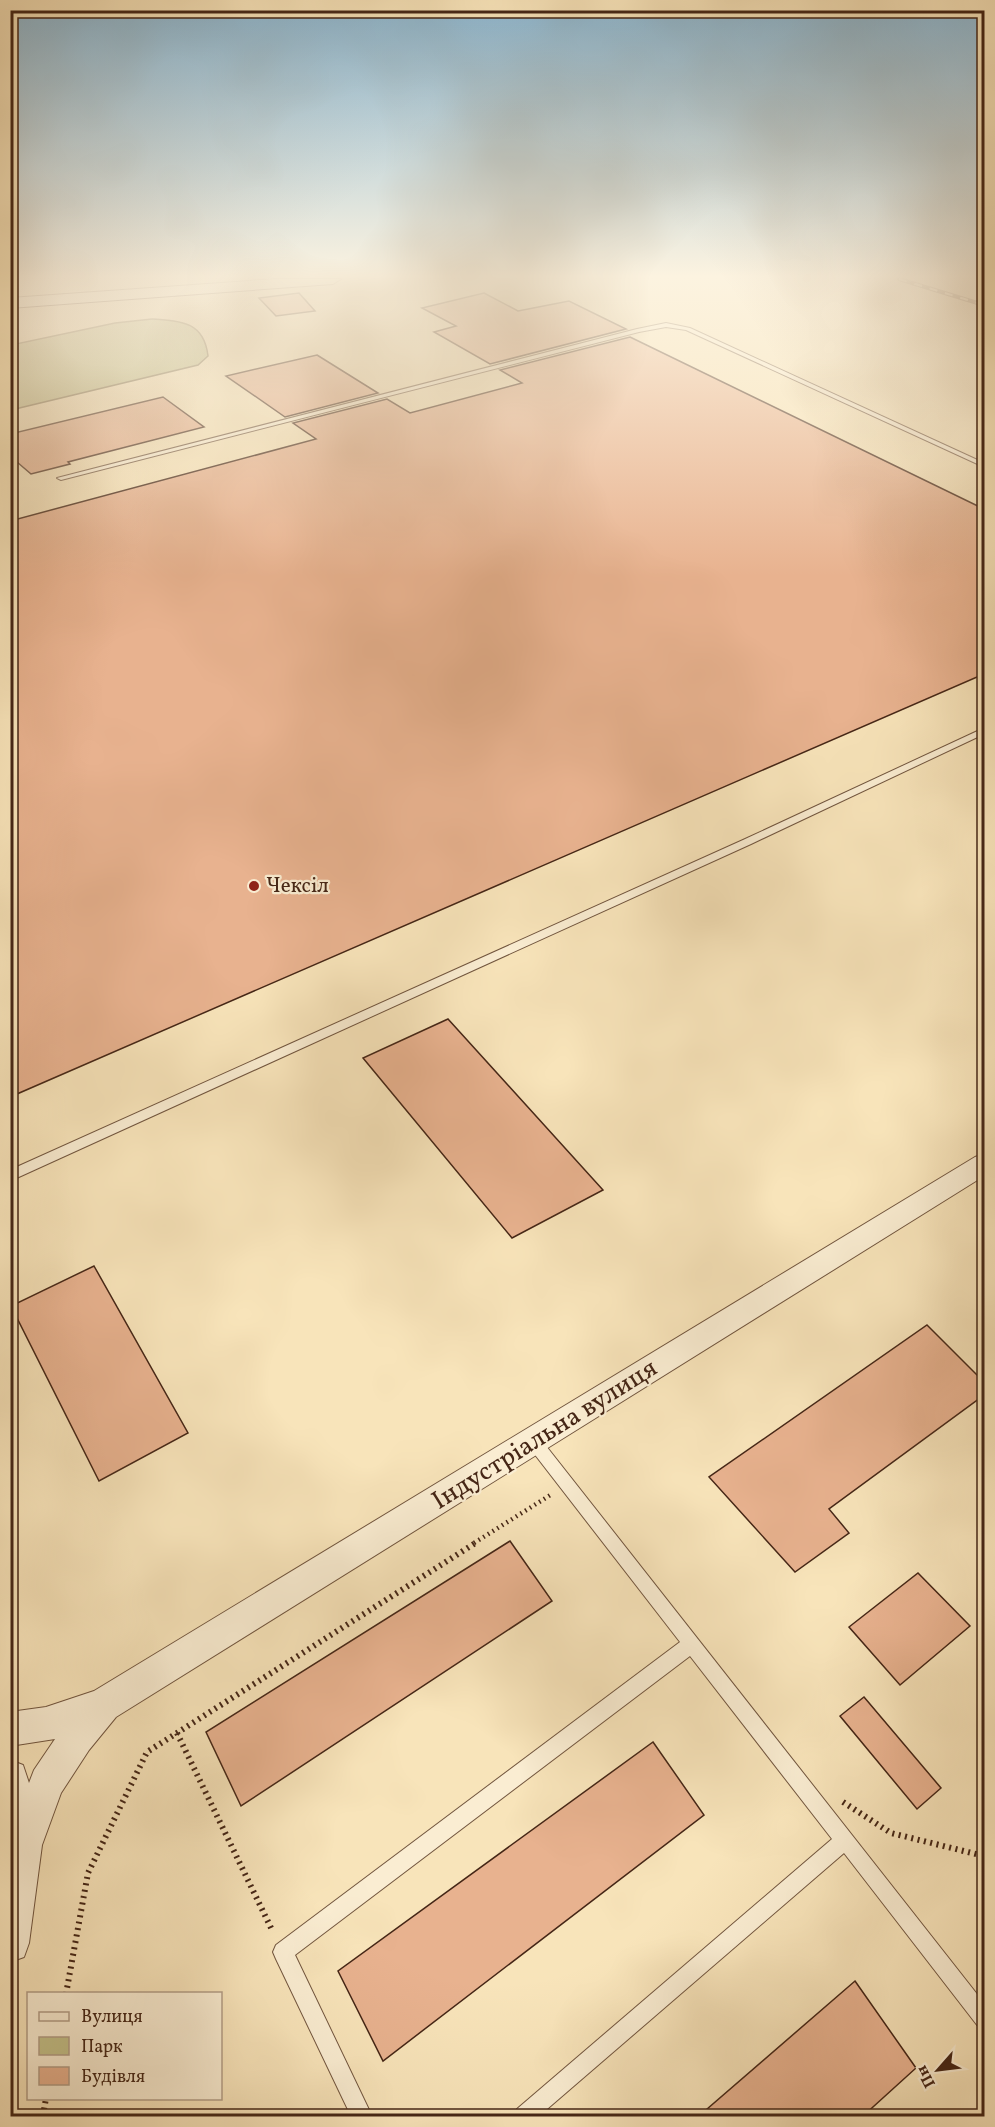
<svg xmlns="http://www.w3.org/2000/svg" width="995" height="2127" font-family="Vollkorn,serif">
<style>
.green{fill:#c4c28b;stroke:#847450;stroke-width:1.5}
.building{fill:#e8b28f;stroke:#452616;stroke-width:1.5}
.lines{fill:none;stroke-linecap:round;stroke-linejoin:round}
.lane-casing{stroke:#72563f;stroke-width:2}
.street-casing{stroke:#72563f;stroke-width:2}
.secondary-casing{stroke:#452616;stroke-width:2}
.path-far1{stroke:#452616;stroke-width:4.5;stroke-dasharray:1.5 4;stroke-linecap:butt}
.path{stroke:#452616;stroke-width:6;stroke-dasharray:2 4.5;stroke-linecap:butt}
.lane{fill:#faedd2;fill-rule:evenodd}
.street{fill:#faedd2;fill-rule:evenodd}
.secondary{fill:#faedd2;fill-rule:evenodd}
.rail-casing{stroke:#452616;stroke-width:4}
.rail{stroke:#faedd2;stroke-width:2;stroke-dasharray:8;stroke-linecap:butt}
.poi-dot{fill:#8f2418;stroke:#faedd2;stroke-width:2}
.labels{text-anchor:middle;dominant-baseline:central;stroke-width:4.5;stroke-linejoin:round;paint-order:stroke}
.poi-label{font-size:21px;fill:#452616;stroke:#faedd2;text-anchor:start}
.near-street-label{font-size:26px;fill:#452616;stroke:#faedd2}
</style>
<rect width="100%" height="100%" fill="#f8e4ba"/>
<filter id="stains"><feTurbulence type="fractalNoise" baseFrequency=".00333" numOctaves="4"/><feColorMatrix values="0 0 0 0 .2 0 0 0 0 .09 0 0 0 0 .02 0 0 0 .5 -.17"/></filter>
<radialGradient id="worn" r=".72"><stop offset=".6" stop-color="#630" stop-opacity="0"/><stop offset="1" stop-color="#630" stop-opacity=".3"/></radialGradient>
<path class="green" d="M152 319C182 321 204 322 208 356L198 365 11 410V345L115 323Z"/>
<path class="building" d="M299 293 315 311 276 316 259 298Z
M484 293 518 311 569 301 626 329 490 364 434 332 456 326 422 308Z
M630 337 984 509V674L10 1097V521L316 439 293 423 387 399 410 413 522 383 500 370Z
M317 355 378 393 285 417 226 376Z
M163 397 204 427 68 462 70 464 31 474 10 456V434Z
M448 1019 603 1190 512 1238 363 1058Z
M94 1266 188 1433 99 1481 11 1306Z
M927 1325 984 1382V1395L829 1509 849 1533 795 1572 709 1477Z
M510 1541 552 1601 241 1806 206 1732Z
M918 1573 970 1626 900 1685 849 1627Z
M864 1697 941 1788 917 1809 840 1716Z
M653 1742 704 1815 383 2061 338 1971Z
M855 1981 916 2068 863 2116H699Z"/>
<g class="lines">
<g class="lane-casing">
<path id="lane" d="M666 323 690 328 984 463V467L686 330 666 327 639 332 61 480 57 478 637 329Z
M984 728V734L751 844 10 1181V1170L743 840Z
M534 1435 539 1437 984 2003V2028L977 2025 844 1853 539 2116H514L517 2109 832 1839 690 1656 295 1955 372 2116H351L276 1959 273 1952 276 1945 680 1642 529 1447 526 1442 529 1437Z"/>
</g>
<g class="street-casing">
<path id="street" d="M984 1154V1176L116 1717 89 1750 61 1793 42 1845 29 1943 24 1957 10 1962V1760L23 1765 29 1783 34 1770 55 1739 10 1746V1712L46 1707 94 1691 975 1157Z"/>
</g>
<g class="secondary-casing">
<path id="secondary" d="M276 279H341L333 284 10 308V298Z"/>
</g>
<path class="path-far1" d="M474 1543 552 1494"/>
<path class="path" d="M177 1733 273 1932
M843 1802 891 1833 984 1856
M66 1994 88 1873 147 1752 477 1542
M43 2116 46 2098"/>
<use href="#lane" class="lane"/>
<use href="#street" class="street"/>
<use href="#secondary" class="secondary"/>
<g class="rail-casing">
<path id="rail" d="M899 279 984 305"/>
</g>
<use href="#rail" class="rail"/>
</g>
<linearGradient id="sky" x2="0" y2="1"><stop stop-color="#8bb8d4"/><stop offset="0.48" stop-color="#fcf3e0"/><stop offset="1" stop-color="#fcf3e0" stop-opacity="0"/></linearGradient>
<rect width="995" height="576" fill="url(#sky)"/>
<circle class="poi-dot" cx="254" cy="886" r="6"/>
<g class="labels">
<g class="poi-label">
<text x="266" y="886">Чексіл</text>
</g>
<g class="near-street-label">
<text transform="translate(545 1435) rotate(-32)">Індустріальна вулиця</text>
</g>
</g>
<rect width="995" height="2127" fill="none" stroke="#f8e4ba" stroke-width="36"/>
<rect x="12" y="12" width="971" height="2103" fill="none" stroke="#452616" stroke-width="3"/>
<rect x="18" y="18" width="959" height="2091" fill="none" stroke="#452616" stroke-width="1.5"/>
<rect x="27" y="1992" width="195" height="108" fill="#faedd2" stroke="#b29d87" stroke-width="1.5"/>
<rect x="39" y="2012" width="30" height="9" fill="#faedd2" stroke="#b29d87" stroke-width="1.5"/>
<text x="81" y="2022" font-size="18" fill="#452616">Вулиця</text>
<rect x="39" y="2037" width="30" height="18" fill="#c4c28b" stroke="#b29d87" stroke-width="1.5"/>
<text x="81" y="2052" font-size="18" fill="#452616">Парк</text>
<rect x="39" y="2067" width="30" height="18" fill="#e8b28f" stroke="#b29d87" stroke-width="1.5"/>
<text x="81" y="2082" font-size="18" fill="#452616">Будівля</text>
<g transform="translate(938 2070) rotate(242)" stroke="#faedd2" stroke-width="4.5" paint-order="stroke">
<path d="M0-4.5L10 22L0 15L-10 22Z" fill="#452616"/>
<text y="-9" font-size="16" font-weight="bold" text-anchor="middle" fill="#452616">Пн</text>
</g>
<rect width="100%" height="100%" filter="url(#stains)"/>
<rect width="100%" height="100%" fill="url(#worn)"/>
</svg>
